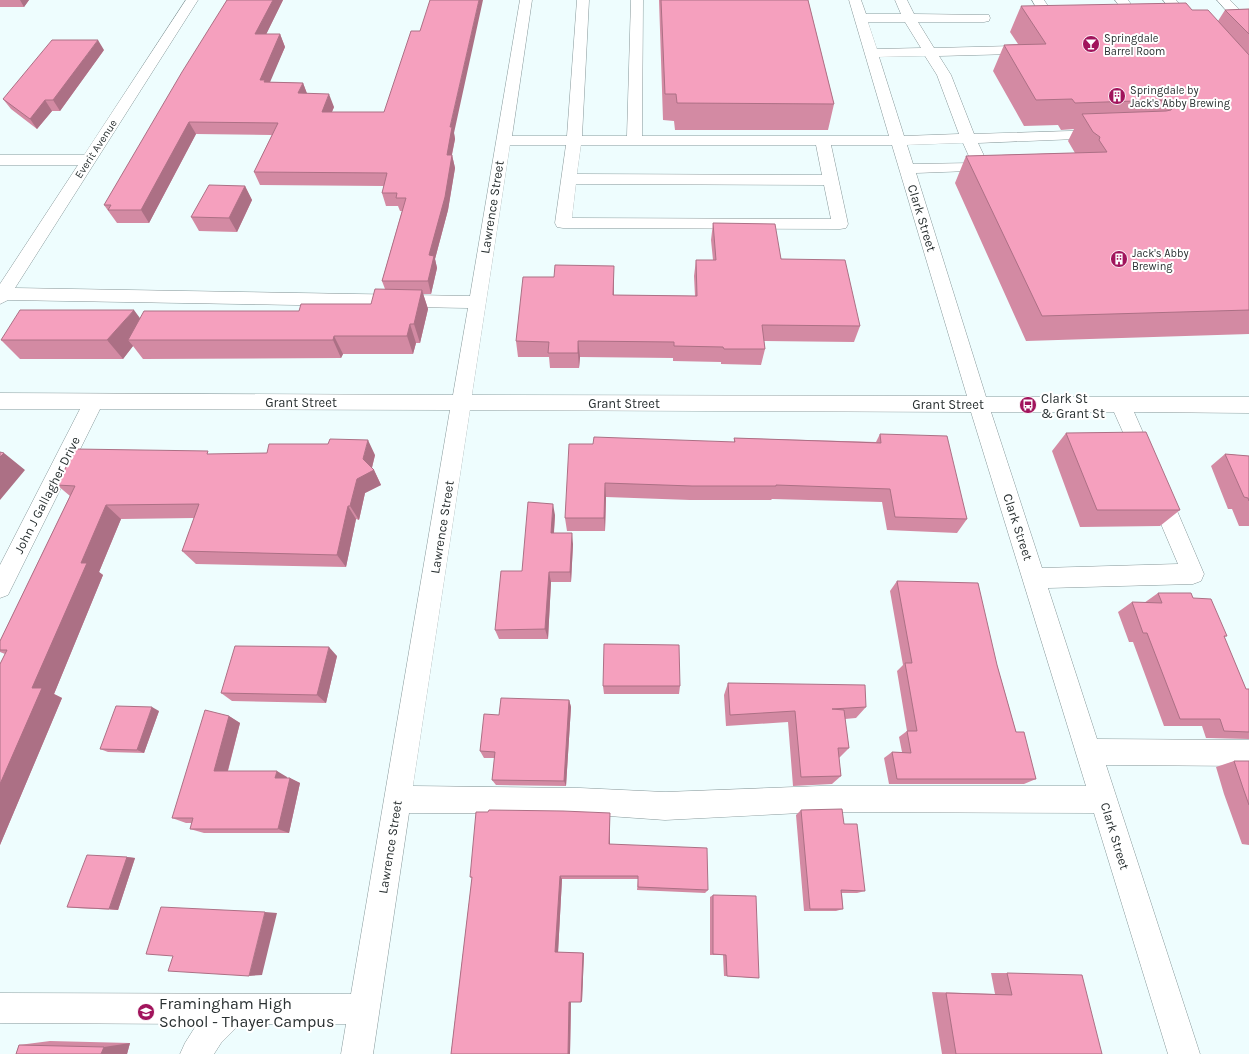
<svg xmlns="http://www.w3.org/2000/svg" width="1249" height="1054" font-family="Karla,sans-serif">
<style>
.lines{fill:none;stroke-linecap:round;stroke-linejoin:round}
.minor-casing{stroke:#87989a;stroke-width:1}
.minor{fill:#fff;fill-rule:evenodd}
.wall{fill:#d38aa3}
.shaded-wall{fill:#ac7085}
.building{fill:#f5a0be;stroke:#ac7085}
.labels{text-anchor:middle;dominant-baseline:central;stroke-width:4;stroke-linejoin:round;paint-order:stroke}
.far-poi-label{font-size:11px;fill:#293031;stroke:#fff;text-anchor:start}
.far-street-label{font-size:11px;fill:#293031;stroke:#fff}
.street-label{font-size:13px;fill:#293031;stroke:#fff}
.poi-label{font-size:13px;fill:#293031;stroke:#fff;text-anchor:start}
.near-poi-label{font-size:16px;fill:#293031;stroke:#fff;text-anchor:start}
</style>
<rect width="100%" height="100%" fill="#eefdfe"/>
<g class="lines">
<g class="minor-casing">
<path id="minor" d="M186 0H198L15 288 470 296 520 0H532L512 136H567L577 0H589L582 136H627L631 0H643L642 136H889L849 0H861L866 14H901L895 0H907L914 14 989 15 990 18 989 21 984 22H918L934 48 1013 46 1018 47 1020 50 1018 53 1013 54 939 56 951 75 974 134 1101 130 1106 131 1108 134 1106 137 1101 138 978 143 987 162 996 164 999 167 996 170 916 173 986 397H1249V413L1134 412 1155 460 1152 466 1145 468 1138 466 1114 412H991L1042 568 1178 564 1147 491 1150 485 1158 482 1166 485 1204 574 1201 581 1193 584 1048 588 1097 739 1249 740V766L1106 765 1200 1054H1168L1094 813 820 812 665 820 580 814 409 813 373 1054H341L346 1024H240L221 1043 214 1054H180L185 1043 197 1024 0 1023V993L351 994 450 410 100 409 8 595 0 598V565L80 409H0V393L453 395 468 308 8 300 0 304V284L78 165H0V155H84ZM868 22H905L921 48 877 49ZM925 56 937 75 959 134 904 136 879 57ZM963 143 972 163 913 164 907 145ZM510 145H566L555 223 557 227 563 228 840 229 846 228 848 224 831 145H892L967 396 472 395ZM581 145H816L822 175 577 174ZM576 184 824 185 831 219 572 218ZM470 410 971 412 1086 786H820L665 792 580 788 413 786Z
M1032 0H1044L1052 12H1065L1071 16 1065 20 1043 19Z
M1115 0H1128L1138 14 1132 18H1110L1109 15 1110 12 1123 11Z
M1163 0H1176L1196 23 1197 26 1196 29H1186Z
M1217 0H1230L1249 20V27H1241Z"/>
</g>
<use href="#minor" class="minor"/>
</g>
<path class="wall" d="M0 0H29L24 7H0Z
M227 0H283L266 34H280L285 47 269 82 303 83 307 94 334 107 332 112 454 133 455 139 452 155 455 168 448 210 435 259 437 268 431 294H423L428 309 420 343H416L413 354H343L341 358 143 359 133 346 123 359H20L1 340 140 318 299 311 371 304 385 289 382 281 402 211H400L398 206H386L382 193 384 186 260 185 254 172 272 135 196 134 149 223H117L104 205Z
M659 0H808L834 104 828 130H675L674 121 663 120Z
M1021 6 1192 10 1218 21 1225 10 1249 9V334L1026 341 955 183 966 156 1075 153 1068 141 1074 129 1061 130 1058 125 1024 126 993 71 1004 45 1018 44 1010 32Z
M104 50 60 111H52L37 129 11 109 3 99Z
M245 186 252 200 237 232 199 231 191 217Z
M713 223 781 259 860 326 854 342 764 341 765 349 761 365 721 364V362L673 361V358L580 357 579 368H550L549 357H518L516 341 614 282V295L695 296 694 276 696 260H713L711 240Z
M1066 433 1180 510 1160 526 1080 527 1052 451Z
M880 434 967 519 957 533 887 530 882 502 772 499 771 500H690L606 497 605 531H567L565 518 593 444 734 442V438L876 442Z
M210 454 375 455 372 468 374 470 381 485 365 493 359 520 356 519 346 567 196 564 182 551 194 518 121 519 99 572 103 575 54 694 62 698 0 845V664L5 654 0 652V641L70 496 57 485Z
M1225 454 1249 456V526H1239L1232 509H1228L1211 466Z
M555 515 554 533 573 544 571 582H551L548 639H499L495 630 522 571Z
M897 581 997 665 1016 732 1036 779 1024 784H889L884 758 892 752H902L899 737 907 731 897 671 903 665 890 591Z
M1158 593 1193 598 1227 636 1224 637 1246 689H1249V739L1206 738 1202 726H1164L1133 642H1129L1118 612 1132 602 1144 603Z
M337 656 326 703 232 701 221 693Z
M728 683 866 707 856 718 845 719 849 748 839 758 841 776 832 784 793 786 788 722 726 726 724 695Z
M603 686H680L679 694H604Z
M569 700 571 707 566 786 496 785 492 780 495 758H484L480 751 499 715Z
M159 711 144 753 108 752 100 749Z
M229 716 240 723 228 771 287 777V778H290L300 783 289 833H204L190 829 192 823H186L172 818Z
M1234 761H1249V845L1242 844 1224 794 1216 767Z
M801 810 844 824 865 891 857 893H842L843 909 836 911H804L796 815Z
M610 818V844L708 890 705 893 637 890 638 879H562L558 952 584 953 582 1001 581 1002H571L570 1054H451L472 878 470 877Z
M127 857 135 858 118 910 76 908 67 907Z
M713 895 759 978 724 976 723 955H710V897Z
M991 973H1007L1102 1054H942L932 992 995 994Z
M50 1041 130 1043 127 1054H16L19 1045Z"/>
<path class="shaded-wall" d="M20 0H29L24 7Z
M273 0H283L260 47 255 34Z
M479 0H483L454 133 455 139 449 168 447 155 450 127Z
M280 34 285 47 268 87 260 80Z
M98 40 104 50 60 111 53 100Z
M303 83 308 96 298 93Z
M329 94 334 107 326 125 322 112Z
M45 100 52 111 37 129 30 119Z
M189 122 196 134 149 223 141 210Z
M452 155 455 168 448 210 435 259 437 268 431 294 428 281 429 255Z
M245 186 252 200 237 232 229 218Z
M614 266V282L613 311V295Z
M422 290 428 309 420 343 414 324Z
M134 310 148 329 128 340 133 346 123 359 107 340Z
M410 324 416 343 413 354 407 336Z
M334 336 343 354 341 358 333 340Z
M578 341 580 357 579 368 578 353Z
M368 440 375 455 371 471 374 470 381 485 365 493 359 520 350 506 357 479 363 459Z
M4 453 25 470 0 500V457Z
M605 483 606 497 605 531 604 518Z
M553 504 555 515 553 544 551 533Z
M106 505 121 519 99 572 103 575 54 694 62 698 0 845V784L32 688 81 563Z
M348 506 356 519 346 567 337 555Z
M572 533 573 544 571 582 570 572Z
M549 572 551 582 548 639 545 629Z
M329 647 337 656 326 703 317 695Z
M569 700 571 707 566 786 564 781Z
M152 707 159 711 144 753 137 750Z
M229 716 240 723 226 777 214 771Z
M277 771 287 777 285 783 275 778Z
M290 778 300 783 289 833 278 829Z
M610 813V848L609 844Z
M127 857 135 858 118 910 109 909Z
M560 876 562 879 558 953 555 952Z
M265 912 277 913 262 975 249 976Z
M583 953H584L582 1001 581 1002Z
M571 1001 570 1054H568L569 1002Z
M130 1043 127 1054H101L104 1047Z"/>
<path class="building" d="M227 0H273L255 34H280L260 80H265L264 82 303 83 298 93 329 94 322 112H384L411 31H420L430 0H479L450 127H452L447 155H452L445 197 429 255 434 256 428 281H382L406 198H396L397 193H382L387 173 254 172 278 123 189 122 141 210H108L111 205H104L182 72Z
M661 0H808L834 104 677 103 676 94H665Z
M1186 3 1192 10H1208L1249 55V310L1042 316 966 156 1107 152 1099 140 1100 137 1093 132 1082 114 1166 111 1171 110 1174 106 1172 102 1165 100 1075 103 1072 99 1036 100 1004 45 1046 44 1021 6Z
M1249 9V34L1225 10Z
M52 40H98L53 100H45L30 119 3 99Z
M209 185 245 186 229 218 191 217Z
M713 223 775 224 781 259 845 260 860 326 762 325 765 349H724L723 347 674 346V342L578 341V353H548L549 342 516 341 523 277H554L555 265 614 266 613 295 697 296 696 260H716Z
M375 289 422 290 414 324H410L407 336H334L333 340H128L144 311H299L301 304H371Z
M20 310H134L107 340H1Z
M1146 432 1180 510H1097L1066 433Z
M880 434 947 436 967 519 895 517 890 489 776 485V486H692L605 483 604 518H565L569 444H593L594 437 735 442 734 438 881 443Z
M330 439 368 440 363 459 374 470 357 479 350 506H348L337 555 182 551 199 504 106 505 81 563H87L32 688H42L0 784V664L7 650H0V641L75 486 57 485 75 449 208 451 207 454 267 453 269 444H328Z
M0 452 4 453 0 457Z
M1225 454 1249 456V501L1248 498 1244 497Z
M528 502 553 504 551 533H572L570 572H549L545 629 495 630 501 571H522Z
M897 581 978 583 997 665 1016 732H1024L1036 779H897L892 752 911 753 907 731H917L905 663H912Z
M1158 593H1191L1193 598 1211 599 1227 636H1224L1246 689H1249V732L1224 731 1220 719H1180L1147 633H1143L1132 602 1162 603Z
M604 644 679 645 680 686H603Z
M235 646 329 647 317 695 221 693Z
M728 683 865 685 866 707 832 709 844 710 849 748H838L841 776 801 777 795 711 730 715Z
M501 698 569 700 564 781 492 780 495 752 480 751 484 714 499 715Z
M116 706 152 707 137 750 100 749Z
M205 710 229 716 214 771H277L275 778H290L278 829H190L193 818H172Z
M1234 761H1249V805L1243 788Z
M842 809 844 824H857L865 891 841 890 843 909H810L801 810Z
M489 810 563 811 610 813 609 844 707 848 708 890 638 887V876H560L555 952 583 953 581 1002H569L568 1054H451L472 877H470L476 812H488Z
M87 855 127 857 109 909 67 907Z
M713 895 756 896 759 978 727 976 726 955 713 954Z
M161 907 265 912 249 976 168 971 173 956 146 954Z
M1007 973 1082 975 1102 1054H956L946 993 1012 995Z
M19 1045 104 1047 101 1054H16Z"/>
<defs>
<g id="bar-disc" transform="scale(0.9)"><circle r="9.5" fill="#a1145c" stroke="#fff"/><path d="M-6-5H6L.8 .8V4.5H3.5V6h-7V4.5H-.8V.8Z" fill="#fff"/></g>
<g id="building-disc" transform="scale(0.9)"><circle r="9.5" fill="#a1145c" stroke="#fff"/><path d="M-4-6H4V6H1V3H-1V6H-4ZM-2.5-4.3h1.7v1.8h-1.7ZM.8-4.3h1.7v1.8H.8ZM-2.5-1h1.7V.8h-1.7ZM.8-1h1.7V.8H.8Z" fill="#fff"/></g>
<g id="bus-disc" transform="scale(0.9)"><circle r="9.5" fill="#a1145c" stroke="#fff"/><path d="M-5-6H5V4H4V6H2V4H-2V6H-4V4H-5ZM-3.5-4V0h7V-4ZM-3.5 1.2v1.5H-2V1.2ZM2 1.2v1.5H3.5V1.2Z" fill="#fff"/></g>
<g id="school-disc" transform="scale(0.9)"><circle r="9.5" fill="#a1145c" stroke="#fff"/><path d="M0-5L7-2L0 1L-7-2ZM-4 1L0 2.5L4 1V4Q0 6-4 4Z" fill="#fff"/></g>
</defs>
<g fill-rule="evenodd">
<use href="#bar-disc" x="1091" y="44"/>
<use href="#building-disc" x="1117" y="96"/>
<use href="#building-disc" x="1119" y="259"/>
<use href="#bus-disc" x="1028" y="405"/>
<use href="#school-disc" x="146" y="1012"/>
</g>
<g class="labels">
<g class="far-poi-label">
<text x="1104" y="38">Springdale<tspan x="1104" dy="13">Barrel Room</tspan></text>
<text x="1130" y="90">Springdale by<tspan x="1130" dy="13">Jack's Abby Brewing</tspan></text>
<text x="1132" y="253">Jack's Abby<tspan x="1132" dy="13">Brewing</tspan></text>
</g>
<g class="far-street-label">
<text transform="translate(96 149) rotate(-57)">Everit Avenue</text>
</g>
<g class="street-label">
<text transform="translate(492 207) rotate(-81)">Lawrence Street</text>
<text transform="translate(922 218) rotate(73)">Clark Street</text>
<text x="301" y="402">Grant Street</text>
<text x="624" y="403">Grant Street</text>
<text x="948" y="404">Grant Street</text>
<text transform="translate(47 495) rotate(-63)">John J Gallagher Drive</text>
<text transform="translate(442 527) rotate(-81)">Lawrence Street</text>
<text transform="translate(1018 527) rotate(72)">Clark Street</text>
<text transform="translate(1115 836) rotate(73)">Clark Street</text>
<text transform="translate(390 847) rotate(-81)">Lawrence Street</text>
</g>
<g class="poi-label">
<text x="1041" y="398">Clark St<tspan x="1041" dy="15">&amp; Grant St</tspan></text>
</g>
<g class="near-poi-label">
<text x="159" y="1003">Framingham High<tspan x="159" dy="18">School - Thayer Campus</tspan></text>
</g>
</g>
</svg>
